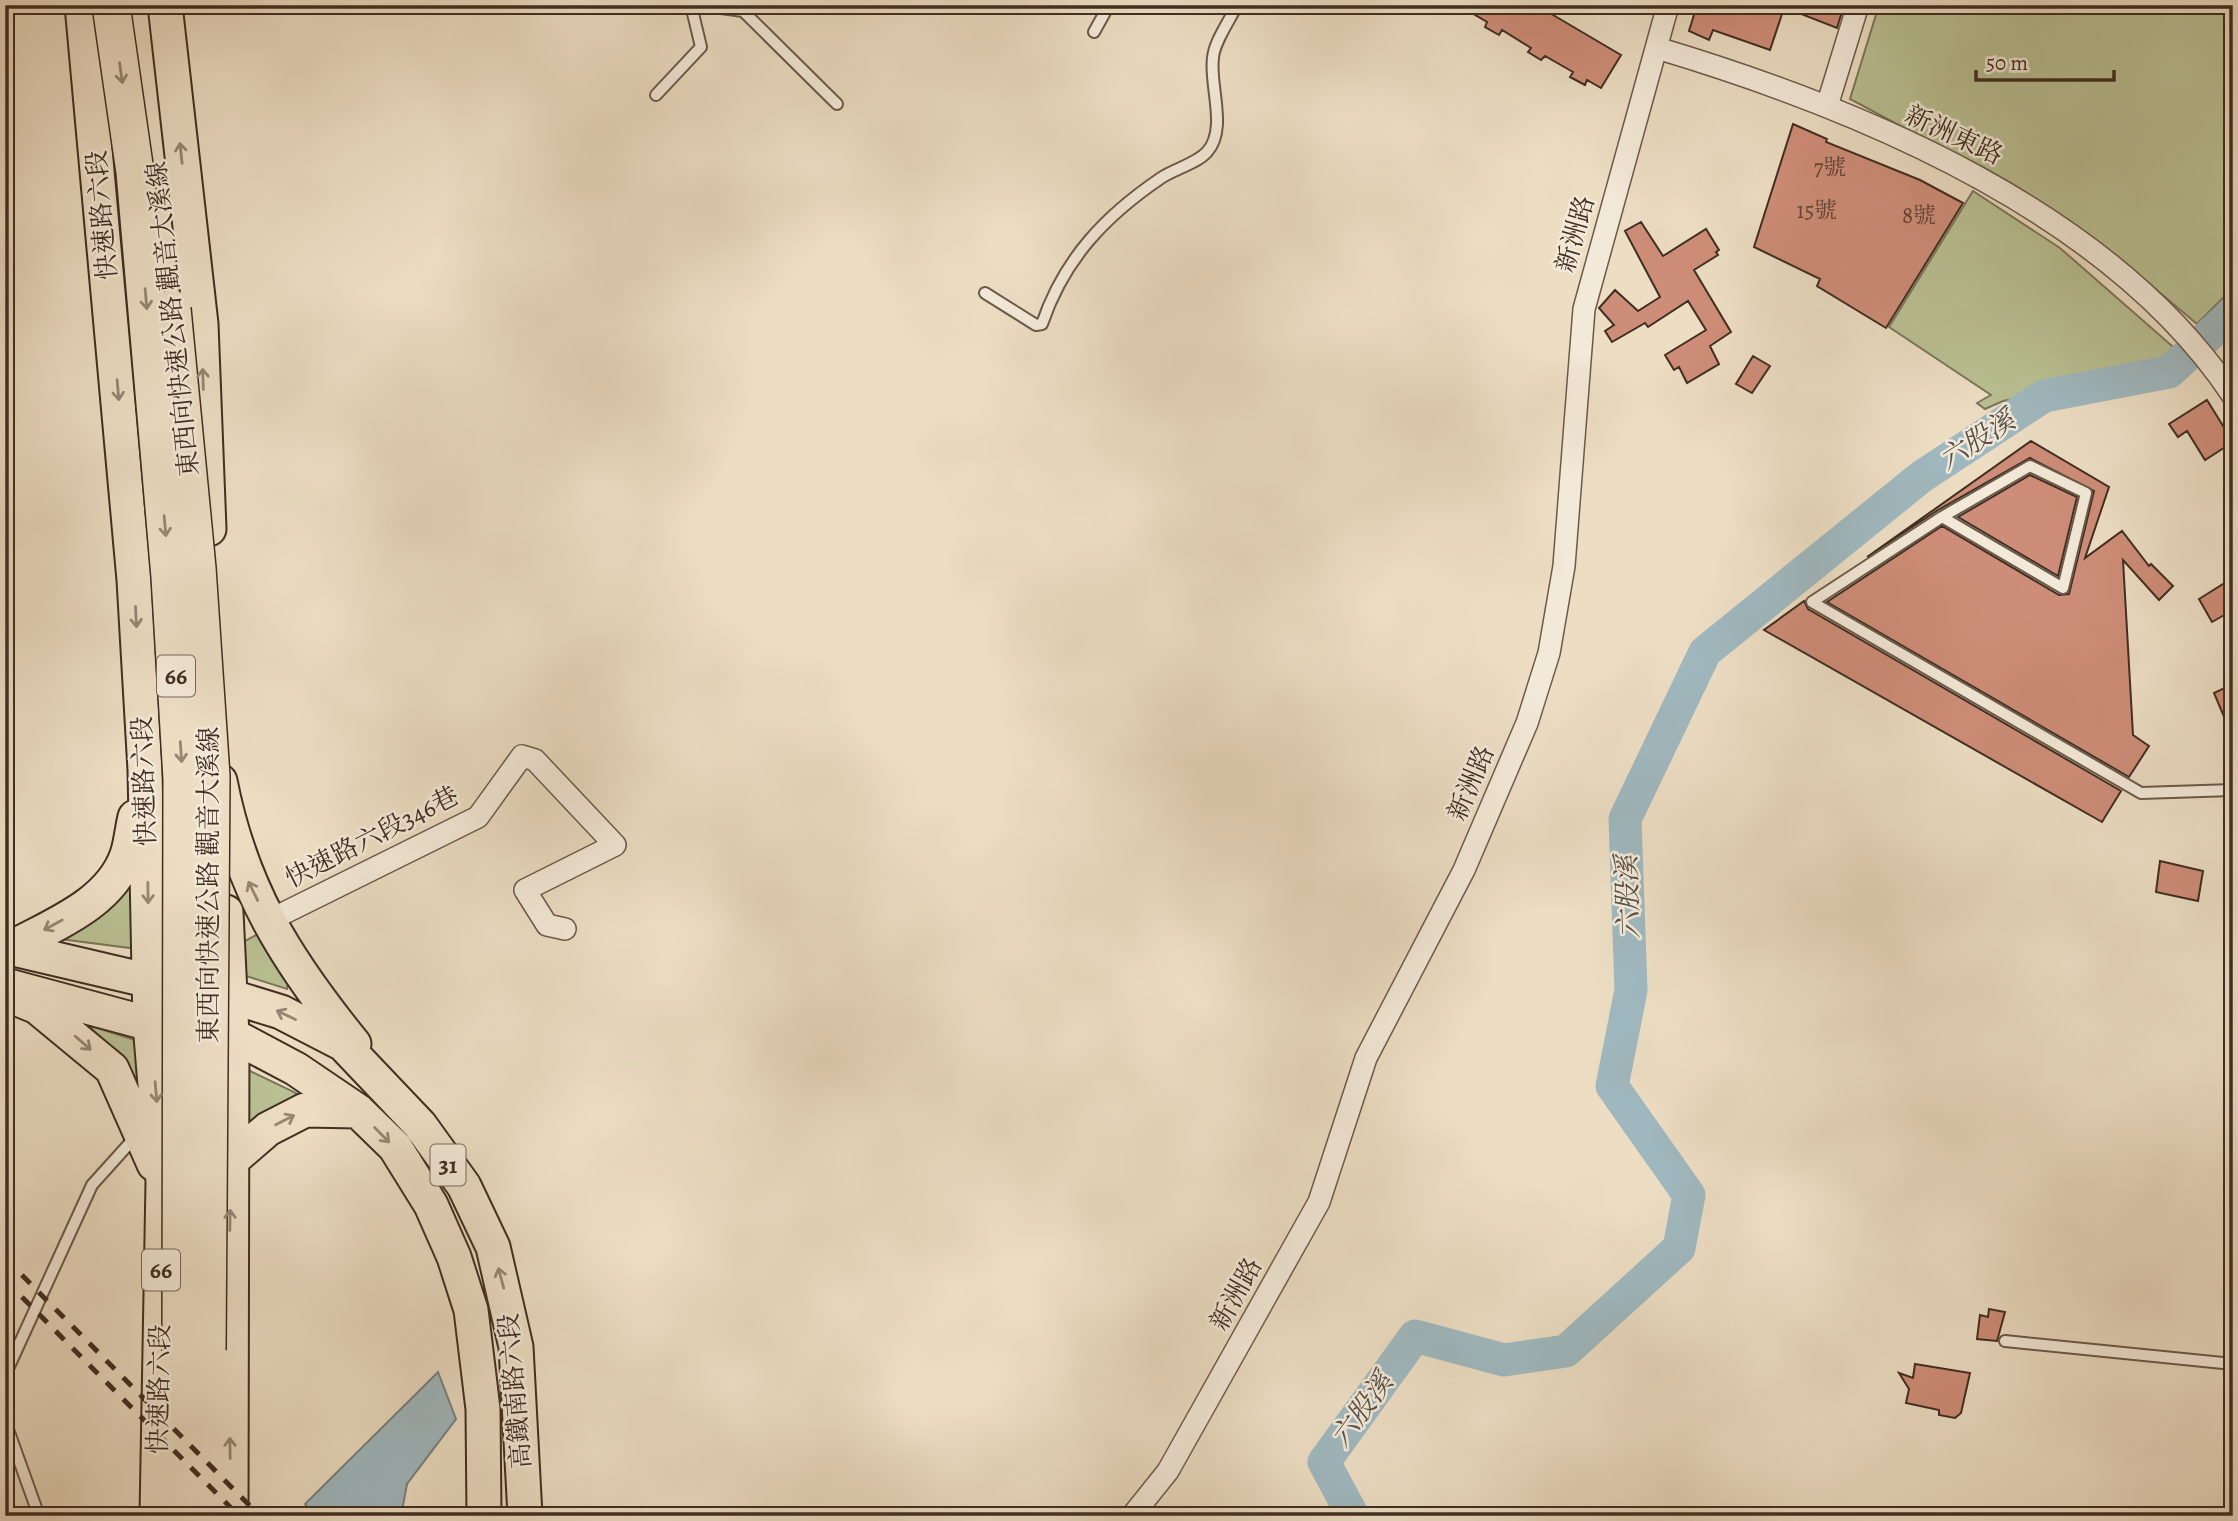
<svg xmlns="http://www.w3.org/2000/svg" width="2238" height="1521" font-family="Alegreya,'Noto Serif TC',serif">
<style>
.green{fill:#b9c093;stroke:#7c775a;stroke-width:2}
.water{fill:#9fb8bf;stroke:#798180;stroke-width:2}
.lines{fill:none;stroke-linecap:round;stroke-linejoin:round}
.river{stroke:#9fb8bf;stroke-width:33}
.building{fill:#ce8d78;stroke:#402e22;stroke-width:2}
.lane-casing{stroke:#6b5a4a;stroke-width:14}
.street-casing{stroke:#6b5a4a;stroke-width:24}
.primary-casing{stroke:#402e22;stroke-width:37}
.highway-casing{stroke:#402e22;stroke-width:40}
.lane{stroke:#f3e9d8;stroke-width:10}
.street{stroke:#f3e9d8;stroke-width:21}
.primary{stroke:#ecddc3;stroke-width:33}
.highway{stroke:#ecddc3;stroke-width:37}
.rail{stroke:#402e22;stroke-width:5;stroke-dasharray:12 12;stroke-linecap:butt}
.highway-bridge-casing{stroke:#402e22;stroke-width:40;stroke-linecap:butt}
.highway-bridge{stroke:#ecddc3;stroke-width:37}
.oneway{stroke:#968672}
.labels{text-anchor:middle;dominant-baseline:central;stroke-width:5;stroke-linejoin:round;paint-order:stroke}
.number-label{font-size:23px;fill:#644638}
.shield{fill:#f3e9d8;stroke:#766659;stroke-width:2}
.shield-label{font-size:24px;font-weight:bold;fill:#402e22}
.street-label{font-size:26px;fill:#402e22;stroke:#f3e9d8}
.water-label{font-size:28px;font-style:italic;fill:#585049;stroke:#f3e9d8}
</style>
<rect width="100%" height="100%" fill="#ecddc3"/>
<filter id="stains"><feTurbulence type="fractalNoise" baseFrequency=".00286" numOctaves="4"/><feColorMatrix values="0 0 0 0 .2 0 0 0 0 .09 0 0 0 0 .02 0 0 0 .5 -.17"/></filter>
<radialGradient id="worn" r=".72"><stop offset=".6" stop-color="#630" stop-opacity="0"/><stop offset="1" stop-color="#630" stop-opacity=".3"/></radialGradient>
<path class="green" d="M1879 5H2233V288L2197 324 2128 266 2026 193 1850 99Z
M1973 191 2060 248 2179 352 2147 372 2003 401 1985 409 1977 403 1991 395 1889 327Z
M135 876 138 949 60 939Z
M262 932 288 978 287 989 240 974 239 944Z
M88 1025 141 1042 136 1090 116 1053Z
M244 1068 296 1093 294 1103 266 1111 251 1122H242Z"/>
<path class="water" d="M438 1372 456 1419 407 1484 401 1516H315L305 1504Z"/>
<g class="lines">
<path class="river" d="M1353 1516 1324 1462 1415 1336 1504 1360 1566 1351 1679 1248 1689 1195 1612 1086 1631 990 1625 819 1705 652 1921 477 2044 396 2169 372 2233 313"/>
</g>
<path class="building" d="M1458 5H1536L1621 55 1601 88 1587 80 1585 85 1570 77 1573 72 1545 56 1541 60 1528 52 1531 48 1502 30 1499 35 1485 27 1487 22Z
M1697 5H1759L1782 14 1770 50 1713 30 1709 40 1689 31Z
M1778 5H1844L1837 28Z
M1793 124 1827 139 1826 142 1920 180 1963 203 1886 328 1817 286 1820 279 1754 247Z
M1641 222 1663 256 1706 229 1719 250 1716 252 1718 255 1694 270 1731 332 1710 346 1719 364 1687 383 1679 367 1674 370 1665 355 1706 330 1688 301 1648 327 1645 323 1612 342 1605 331 1614 325 1599 308 1615 290 1638 311 1660 297 1625 231Z
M1753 356 1770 366 1752 393 1736 384Z
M2207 400 2233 442 2205 460 2187 431 2178 437 2169 424Z
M2031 441 2109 487 2085 558 2122 531 2149 566 2151 564 2173 586 2159 600 2123 560 2133 735 2149 746 2129 777 1827 602 1942 526 2059 595 2069 594 2094 491 2030 458 1938 510 1867 557Z
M2030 475 2077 497 2058 576 1958 517Z
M2228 581 2233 590V610L2212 622 2199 599Z
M1804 601 1808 609 2121 791 2102 822 1764 630Z
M2233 684V738L2214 693Z
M2160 861 2203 871 2198 901 2156 892Z
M1989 1309 2005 1312 1997 1341 1977 1339 1980 1315 1988 1317Z
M1915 1364 1970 1373 1961 1413 1955 1418 1939 1415V1410L1906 1403 1909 1389 1899 1373 1913 1378Z"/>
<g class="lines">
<g class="lane-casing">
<path id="lane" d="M699 5 743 11 837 104
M1912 8 1913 5
M1094 32 1109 5
M656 95 701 47 691 5
M985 293 1036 325 1042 324C1064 259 1105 216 1161 178 1174 169 1196 164 1207 152 1228 129 1209 85 1213 58 1214 42 1230 20 1237 5
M1942 517 2063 588 2086 493 2030 466 1942 517 1812 602 2141 793 2233 790
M2005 1341 2233 1364
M5 1394 6 1373 92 1185 137 1135
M5 1421 39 1516"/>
</g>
<g class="street-casing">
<path id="street" d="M1657 48C1861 109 2111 212 2233 396
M1827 106 1858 5
M268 921 478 817 522 756 535 760 615 845 525 890 547 925 565 929
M1132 1516 1168 1471 1319 1202 1366 1058 1464 870 1527 723 1549 653 1564 566 1584 309 1668 5"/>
</g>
<g class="primary-casing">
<path id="primary" d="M82 5 134 580 145 770 150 1024 163 1182 157 1516
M165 5 201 324 209 529
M220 781C241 889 286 960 354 1044
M226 912 232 1035 231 1516
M5 947 150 981 216 992 281 1012 343 1044 420 1125 464 1186 493 1247 516 1347 525 1516
M11 948C53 925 110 904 127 855 131 843 132 829 135 817
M5 985 150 1024 232 1035 296 1069 358 1111 395 1147 431 1205 454 1257 471 1310 483 1409 484 1516
M20 1000 37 1007 112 1069 154 1164
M231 1161 268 1129 305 1110 358 1111"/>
</g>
<g class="highway-casing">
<path id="highway" d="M176 1516 181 1351
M204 1516 207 1350"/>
</g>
<use href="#lane" class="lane"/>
<use href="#street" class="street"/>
<use href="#primary" class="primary"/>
<use href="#highway" class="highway"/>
<path class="rail" d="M5 1258 260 1516
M5 1280 239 1516"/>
<g class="highway-bridge-casing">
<path id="highway-bridge" d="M111 5 135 172 170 577 182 779 181 1351
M172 309 197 568 211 776 207 1350"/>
</g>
<use href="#highway-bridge" class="highway-bridge"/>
</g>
<defs><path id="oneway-shaft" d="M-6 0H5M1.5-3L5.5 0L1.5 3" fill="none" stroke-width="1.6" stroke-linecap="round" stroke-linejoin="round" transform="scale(1.75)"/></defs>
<g class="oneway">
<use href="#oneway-shaft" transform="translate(121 73) rotate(82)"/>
<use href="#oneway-shaft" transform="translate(181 153) rotate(-96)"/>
<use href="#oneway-shaft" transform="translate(146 299) rotate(85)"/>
<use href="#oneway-shaft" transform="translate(203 379) rotate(-92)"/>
<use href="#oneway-shaft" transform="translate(118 390) rotate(85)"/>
<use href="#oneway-shaft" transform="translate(165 526) rotate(85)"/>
<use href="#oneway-shaft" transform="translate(136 617) rotate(87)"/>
<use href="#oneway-shaft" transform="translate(181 752) rotate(86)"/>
<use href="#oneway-shaft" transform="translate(253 891) rotate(-116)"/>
<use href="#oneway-shaft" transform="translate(148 893) rotate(89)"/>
<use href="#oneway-shaft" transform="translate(53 925) rotate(151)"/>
<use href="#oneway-shaft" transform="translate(286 1015) rotate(-155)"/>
<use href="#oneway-shaft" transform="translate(83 1043) rotate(41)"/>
<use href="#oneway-shaft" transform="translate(156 1092) rotate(85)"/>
<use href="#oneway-shaft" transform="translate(285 1120) rotate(-27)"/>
<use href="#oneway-shaft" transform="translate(382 1135) rotate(45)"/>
<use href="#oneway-shaft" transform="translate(230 1220) rotate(-89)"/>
<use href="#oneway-shaft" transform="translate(501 1278) rotate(-105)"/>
<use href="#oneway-shaft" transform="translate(230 1448) rotate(-91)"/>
</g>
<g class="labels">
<g class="number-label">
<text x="1830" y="167">7號</text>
<text x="1817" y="210">15號</text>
<text x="1919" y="215">8號</text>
</g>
<g class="shield">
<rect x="157" y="655.5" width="38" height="41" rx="5"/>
<rect x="430.5" y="1144.5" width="35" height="41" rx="5"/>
<rect x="142" y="1249.5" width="38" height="41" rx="5"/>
</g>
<g class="shield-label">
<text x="176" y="676">66</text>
<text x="448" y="1165">31</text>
<text x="161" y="1270">66</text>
</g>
<g class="street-label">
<text transform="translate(1954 135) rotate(25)">新洲東路</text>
<text transform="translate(102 215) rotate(-95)">快速路六段</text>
<text transform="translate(1575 234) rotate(-74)">新洲路</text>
<text transform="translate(173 319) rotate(-96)">東西向快速公路 觀音大溪線</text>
<text transform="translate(144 781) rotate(-92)">快速路六段</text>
<text transform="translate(1471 783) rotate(-67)">新洲路</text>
<text transform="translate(372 837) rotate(-27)">快速路六段346巷</text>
<text transform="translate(208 885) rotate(-90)">東西向快速公路 觀音大溪線</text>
<text transform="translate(1236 1294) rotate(-61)">新洲路</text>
<text transform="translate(159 1389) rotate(-89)">快速路六段</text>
<text transform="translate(515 1391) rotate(-95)">高鐵南路六段</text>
</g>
<g class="water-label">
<text transform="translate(1977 440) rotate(-33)">六股溪</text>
<text transform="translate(1628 897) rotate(-92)">六股溪</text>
<text transform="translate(1362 1410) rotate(-54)">六股溪</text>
</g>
</g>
<rect width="2238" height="1521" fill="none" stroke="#ecddc3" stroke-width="28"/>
<rect x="7" y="7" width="2224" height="1507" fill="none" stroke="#402e22" stroke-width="3.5"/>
<rect x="14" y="14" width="2210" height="1493" fill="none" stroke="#402e22" stroke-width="2"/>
<path d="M1976 70v10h138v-10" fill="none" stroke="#402e22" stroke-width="3.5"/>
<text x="1986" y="70" font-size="21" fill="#402e22" stroke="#f3e9d8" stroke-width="5" paint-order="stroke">50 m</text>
<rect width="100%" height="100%" filter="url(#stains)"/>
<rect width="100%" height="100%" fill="url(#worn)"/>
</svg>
